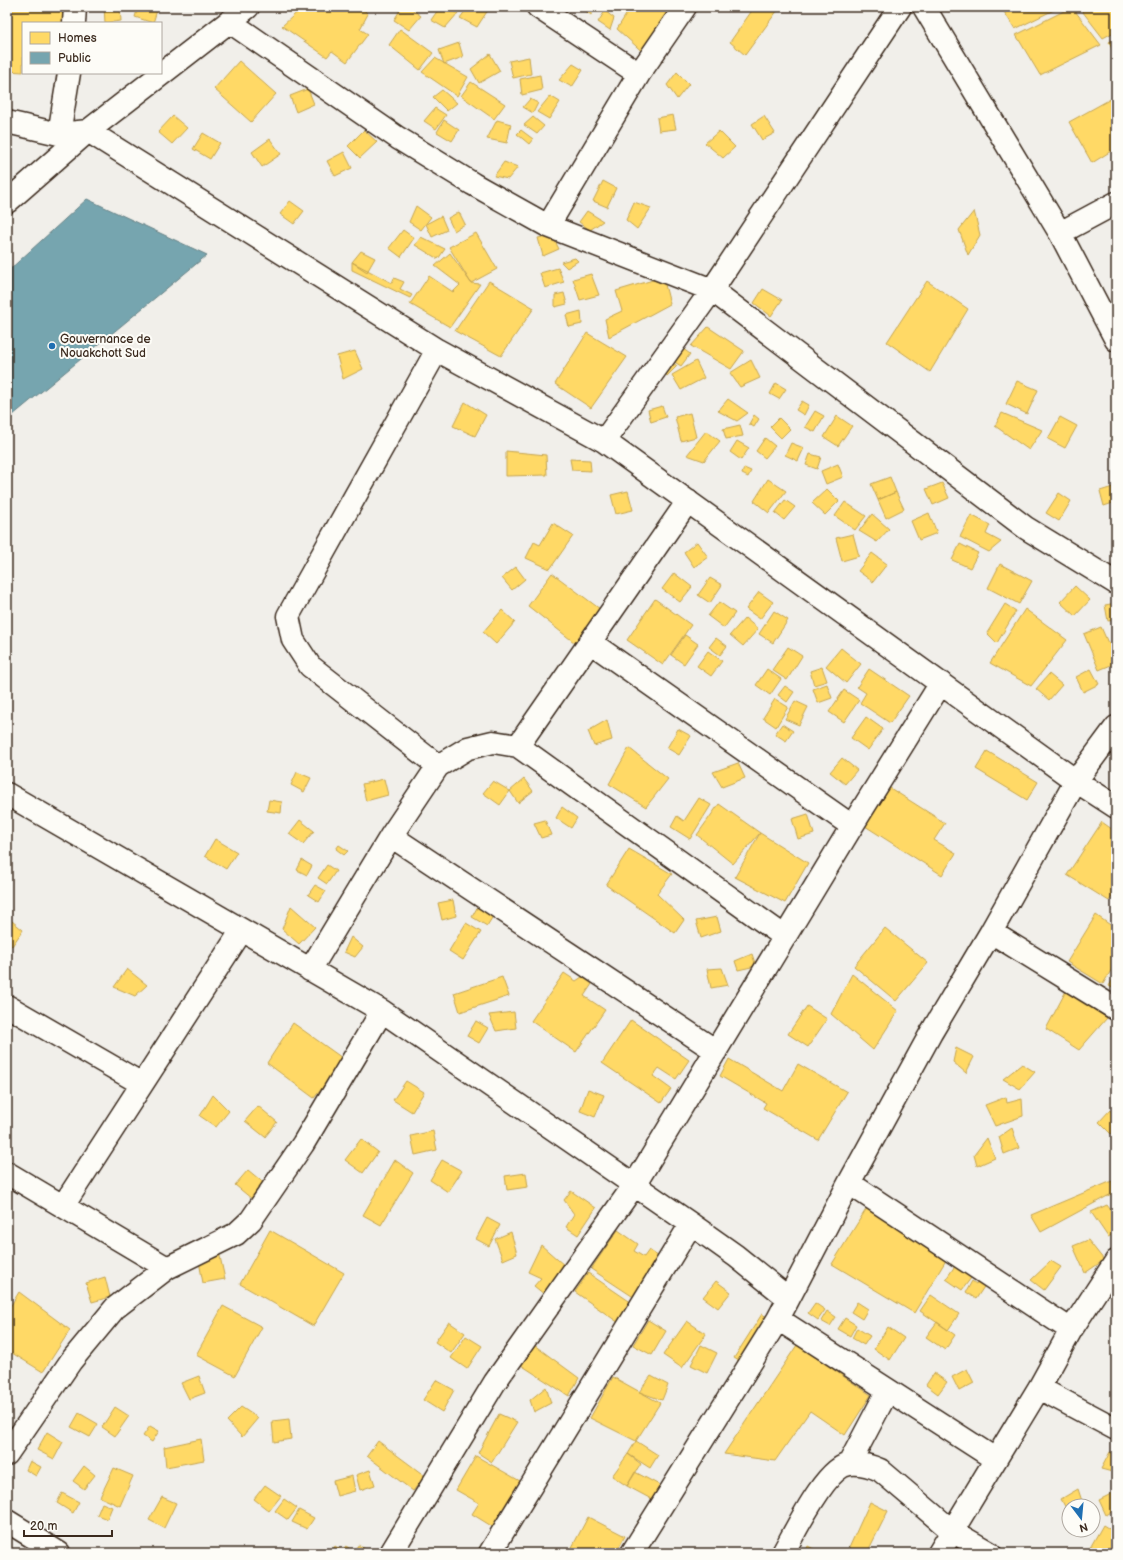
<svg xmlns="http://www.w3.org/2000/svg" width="1123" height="1560" font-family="'Balsamiq Sans',sans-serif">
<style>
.homes{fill:#ffd966;stroke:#c4a450}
.public{fill:#76a5af;stroke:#648084}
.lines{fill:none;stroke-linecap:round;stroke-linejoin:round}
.minor-casing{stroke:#3b2a1e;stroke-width:25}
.minor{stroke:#fdfcf7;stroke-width:22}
.poi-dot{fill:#1f6fb2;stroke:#fdfcf7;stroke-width:1.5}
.labels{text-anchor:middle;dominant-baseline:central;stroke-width:4;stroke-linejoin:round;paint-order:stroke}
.poi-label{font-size:12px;fill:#3b2a1e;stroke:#fdfcf7;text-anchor:start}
</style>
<rect width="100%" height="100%" fill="#f1efea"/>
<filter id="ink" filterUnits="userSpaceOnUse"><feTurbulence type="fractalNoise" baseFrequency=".025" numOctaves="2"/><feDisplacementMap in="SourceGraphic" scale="8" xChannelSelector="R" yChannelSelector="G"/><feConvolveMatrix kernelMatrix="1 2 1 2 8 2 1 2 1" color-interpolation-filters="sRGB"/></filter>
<g filter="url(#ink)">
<path class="homes" d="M7 7H66V23H23V72L7 71Z
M104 7H120L121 21 105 23Z
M138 7H158L153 23 135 17Z
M303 7H361L368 14 360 29 368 34 347 62 332 51 327 57 282 26Z
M402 7H415L413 10 421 16 409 30 394 20Z
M440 7H445L446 9 458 13 445 28 431 20Z
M468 7H490L477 27 460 18Z
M581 7H595L591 15Z
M631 7H678L646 55 617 29Z
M745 7H780L745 55 730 42 751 12Z
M1001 7H1060L1015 29Z
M1072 7 1101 45 1040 75 1016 35Z
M1079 7H1116V31L1103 38Z
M605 11 614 18 610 30 598 22Z
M400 29 433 53 420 70 389 45Z
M1116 38V58L1109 42Z
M459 43 463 57 444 64 439 50Z
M490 54 500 71 479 83 471 69Z
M529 57 531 74 513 78 509 61Z
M435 58 468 77 457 96 422 72Z
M239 61 276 94 251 122 214 89Z
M573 64 583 70 572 87 559 80Z
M677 72 689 84 677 99 667 85Z
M540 75 542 90 522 95 520 79Z
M471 82 505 104 494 119 461 96Z
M308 89 314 104 296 112 290 96Z
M442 90 457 103 447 111 433 97Z
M550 96 560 102 549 119 537 112Z
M1116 96V148L1092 163 1069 122Z
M530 99 538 103 533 113 523 107Z
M435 108 446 115 436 129 424 121Z
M673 115 676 129 659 131 657 118Z
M173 116 187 128 172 144 158 132Z
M764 116 775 133 762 140 752 124Z
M533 117 544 126 537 134 524 125Z
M444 120 459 130 452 141 437 132Z
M497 120 511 124 507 143 487 139Z
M364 130 377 142 360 158 348 146Z
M521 130 533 139 529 144 517 134Z
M719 131 735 147 723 158 705 143Z
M203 133 220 143 210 159 193 149Z
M270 139 281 154 262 167 252 152Z
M344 152 352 168 335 176 327 161Z
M504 162 518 167 508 179 494 176Z
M603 181 616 188 607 207 593 201Z
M290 201 304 211 294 224 280 214Z
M634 202 651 208 637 229 626 220Z
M416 206 431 217 421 230 409 222Z
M587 211 603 221 590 230 579 222Z
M974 211 980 235 968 255 959 230Z
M459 212 465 224 454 231 448 218Z
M441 216 447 230 432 237 426 224Z
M403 230 414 238 401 257 389 248Z
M476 233 497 269 471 283 449 247Z
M552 235 559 249 543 256 538 238Z
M421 237 445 249 438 259 415 245Z
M361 251 375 258 367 272 352 262Z
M450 253 471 283 480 284 450 327 410 304 429 276 453 292 460 285 435 266Z
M575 258 578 261 567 268 561 262Z
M352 262 392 283 394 278 404 282 400 289 412 295 410 298 352 270Z
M558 268 564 282 545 288 540 273Z
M591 274 599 295 580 300 573 279Z
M663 277 670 304 609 337 605 319 622 311 616 291Z
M489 281 534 308 501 356 455 331Z
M927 281 968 309 930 372 887 342Z
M763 289 782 300 771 316 754 303Z
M564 293 567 304 555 307V295Z
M581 311 582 324 569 327 566 315Z
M708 327 744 351 731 369 691 346Z
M587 333 627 357 591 408 555 384Z
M682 348 690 354 681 366 673 361Z
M355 351 363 369 343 379 337 356Z
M751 360 760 378 740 387 730 373Z
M671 361 677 366 667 376 662 369Z
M696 361 704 378 681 390 672 375Z
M1017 381 1038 390 1027 414 1006 404Z
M776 383 786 389 779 399 770 394Z
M728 399 748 413 737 421 718 411Z
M802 401 809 405 804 415 796 410Z
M465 402 486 415 475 436 453 426Z
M662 406 666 417 651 422 648 410Z
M815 411 824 416 815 432 805 427Z
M690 413 696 437 681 441 675 417Z
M1002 413 1042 430 1029 450 995 426Z
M754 415 759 419 754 427 749 424Z
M837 416 852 426 838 446 824 437Z
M1060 417 1077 426 1065 448 1048 439Z
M779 418 790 429 781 438 770 427Z
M740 425 743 436 726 439 723 429Z
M706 431 720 441 704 461 687 455Z
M765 438 775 446 765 458 756 451Z
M737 441 749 448 741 460 730 452Z
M791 443 804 448 798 461 785 455Z
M506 451 546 455 547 475 506 476Z
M810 454 821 457 817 469 806 465Z
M570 459 590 460 591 471 572 470Z
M838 464 843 477 826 484 821 471Z
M744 468 751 471 748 477 742 474Z
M890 477 896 492 878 500 871 484Z
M768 479 786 491 769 513 754 501Z
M942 483 949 498 933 505 926 489Z
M1116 486V502L1104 506 1100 491Z
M827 489 839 501 825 515 812 503Z
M628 491 633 510 616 514 611 495Z
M896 492 904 509 886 518 878 500Z
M1059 493 1071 501 1059 521 1046 513Z
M785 500 795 507 784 520 775 513Z
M845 502 866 516 855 530 835 516Z
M929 513 937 533 919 540 911 521Z
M872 514 889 529 877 542 859 531Z
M971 515 990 525 986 534 1001 542 989 552 960 537Z
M553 523 573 536 550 569 526 558 534 542 540 545Z
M853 534 859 556 842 561 836 538Z
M697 542 708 557 694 567 684 552Z
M960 544 978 553 970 568 952 560Z
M872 553 887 564 873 582 858 571Z
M1000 564 1032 581 1019 604 988 588Z
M516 567 525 579 512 590 502 578Z
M552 573 600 609 575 643 528 606Z
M674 573 692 587 680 602 662 589Z
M710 578 722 585 710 603 698 595Z
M1075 586 1090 600 1075 616 1060 602Z
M759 592 773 602 760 619 746 609Z
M655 599 691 625 663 665 627 640Z
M719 602 735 613 724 628 708 616Z
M1116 603V620L1108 621 1105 605Z
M1005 604 1016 611 997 643 987 633Z
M1025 609 1067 640 1031 686 990 663Z
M502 610 515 622 496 644 483 632Z
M774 611 788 620 773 643 759 634Z
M745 618 758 629 743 646 730 635Z
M1101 627 1108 643 1116 639V663L1099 670 1084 634Z
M685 635 698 644 684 664 671 655Z
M716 638 727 646 720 655 709 647Z
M788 647 802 656 787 680 772 670Z
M841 648 861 664 846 683 826 666Z
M708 651 722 661 711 676 697 666Z
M822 667 827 681 814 685 810 671Z
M767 669 781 679 770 695 756 685Z
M869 669 909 696 890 723 860 703 866 693 857 687Z
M1091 669 1099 684 1083 692 1076 677Z
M1049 674 1062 685 1049 700 1036 689Z
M827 684 832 698 818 703 813 689Z
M785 686 794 692 787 702 778 695Z
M844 690 859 700 844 722 829 712Z
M775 699 788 707 776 727 763 718Z
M795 701 808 707 799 725 785 719Z
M866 717 883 729 868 750 851 738Z
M607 720 612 740 594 746 588 731Z
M782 724 793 731 786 741 775 734Z
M678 729 691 736 679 755 667 748Z
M629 748 668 779 646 807 609 784Z
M987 751 1038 782 1027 800 976 769Z
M842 758 857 770 845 784 830 772Z
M738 763 745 778 722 787 713 772Z
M297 772 311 778 304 792 291 785Z
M384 779 388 795 366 801 362 784Z
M524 779 533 791 518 803 510 791Z
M493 781 510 791 500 805 483 793Z
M890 788 945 823 934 840 956 853 942 875 865 826Z
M699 798 711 805 690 839 671 827 677 816 684 821Z
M269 800 282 802 281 813 267 811Z
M719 804 760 833 733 864 697 835Z
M562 807 577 818 571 828 556 818Z
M808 814 814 834 798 839 792 819Z
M300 820 314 831 303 844 289 834Z
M545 820 551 835 541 838 534 823Z
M1102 822 1116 832V891L1109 901 1067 875Z
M760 833 808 863 785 903 735 877Z
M215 839 237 852 226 869 205 856Z
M339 845 348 851 344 855 336 849Z
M629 849 672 874 657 894 684 920 675 933 606 885Z
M302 860 312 866 307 875 297 870Z
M327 865 336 871 327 884 318 878Z
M315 885 326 891 319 902 308 895Z
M453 900 456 916 442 920 438 903Z
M479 904 495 913 487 926 472 917Z
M291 906 315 927 299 944 282 929Z
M1096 915 1116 929V962L1103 984 1067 962Z
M7 917 23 930 12 946 7 943Z
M717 917 721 931 701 938 696 921Z
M466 923 481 932 463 960 449 951Z
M885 928 928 963 896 1001 854 966Z
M351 937 363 947 355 957 344 952Z
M752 954 756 966 738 970 735 961Z
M722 968 728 985 711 988 707 969Z
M127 969 147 985 135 996 114 987Z
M564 973 576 981 582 977 592 984 584 996 605 1010 576 1052 531 1021Z
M852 974 898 1011 873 1050 831 1014Z
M1116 974V990L1109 986Z
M502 977 509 996 460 1012 454 993Z
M1066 991 1107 1018 1079 1050 1046 1029Z
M807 1006 827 1019 808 1047 788 1034Z
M514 1012 516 1028 496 1031 489 1015Z
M631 1020 689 1060 676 1079 659 1068 653 1076 671 1089 661 1103 602 1063Z
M476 1021 488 1028 479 1043 467 1036Z
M293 1023 345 1060 314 1098 267 1063Z
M956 1048 974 1057 966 1073 953 1062Z
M729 1059 783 1091 798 1064 847 1092 818 1140 763 1108 766 1103 720 1076Z
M1022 1064 1035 1072 1020 1089 1003 1079Z
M406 1081 424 1092 412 1112 393 1100Z
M588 1089 604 1095 595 1117 580 1111Z
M213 1095 229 1111 216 1127 200 1116Z
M1006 1097 1007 1103 1022 1099 1023 1116 995 1126 985 1105Z
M258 1106 277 1122 265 1137 245 1121Z
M1110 1110 1116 1117V1130L1111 1134 1099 1122Z
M1012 1128 1019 1148 1004 1154 999 1137Z
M433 1131 437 1150 415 1155 411 1136Z
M987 1138 995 1158 977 1166 974 1155Z
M361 1139 378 1152 363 1173 345 1160Z
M395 1160 413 1173 381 1225 363 1215Z
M442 1160 462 1171 448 1192 430 1180Z
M248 1170 265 1184 252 1199 235 1185Z
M526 1173 528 1187 507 1190 505 1176Z
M1112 1181 1115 1192 1041 1232 1031 1215Z
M571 1191 596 1208 578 1235 566 1227 574 1214 564 1200Z
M870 1203 951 1252 914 1313 832 1264Z
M1107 1205 1116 1217V1233L1108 1237 1091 1212Z
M487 1218 500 1225 489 1246 476 1239Z
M270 1230 344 1273 313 1326 240 1284Z
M618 1230 638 1244 634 1251 644 1257 649 1250 665 1261 638 1300 591 1269Z
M511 1232 517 1254 503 1260 495 1239Z
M1088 1240 1104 1260 1085 1273 1073 1246Z
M541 1245 565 1266 550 1299 534 1286 541 1278 528 1272Z
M219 1252 225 1279 203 1283 198 1256Z
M1051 1261 1061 1267 1044 1290 1031 1280Z
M955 1266 971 1278 962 1290 946 1279Z
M588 1273 632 1303 619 1323 575 1292Z
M982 1275 989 1279 976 1299 966 1292 972 1281 976 1284Z
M105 1277 110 1297 92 1302 86 1283Z
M716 1281 731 1292 718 1308 703 1297Z
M19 1292 70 1330 43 1372 7 1350V1312Z
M931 1295 959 1314 948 1330 920 1311Z
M857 1302 868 1309 862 1319 851 1312Z
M815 1303 825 1310 818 1320 808 1313Z
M223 1306 262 1327 235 1376 196 1355Z
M827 1311 836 1317 830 1326 821 1321Z
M762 1314 772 1320 744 1364 734 1358Z
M845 1318 856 1325 850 1336 838 1329Z
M648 1320 666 1331 652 1355 633 1345Z
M687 1321 706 1334 682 1368 663 1355Z
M449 1322 465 1333 451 1353 435 1342Z
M937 1322 955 1335 945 1350 926 1337Z
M888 1327 904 1338 890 1360 874 1349Z
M857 1328 870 1336 864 1345 852 1338Z
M466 1336 482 1346 467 1369 451 1358Z
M534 1345 579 1378 569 1396 521 1365Z
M701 1345 717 1353 707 1373 691 1365Z
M797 1345 871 1395 845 1435 810 1411 775 1461 724 1454Z
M967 1369 974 1383 959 1391 952 1377Z
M934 1373 947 1382 938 1394 926 1385Z
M199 1376 205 1393 189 1399 181 1383Z
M651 1376 668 1385 662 1400 639 1392Z
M613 1377 660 1403 636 1441 590 1418Z
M436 1380 454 1390 442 1412 423 1400Z
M546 1387 551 1403 534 1412 530 1400Z
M115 1407 129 1416 115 1436 102 1427Z
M241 1407 258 1418 242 1437 227 1421Z
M79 1413 98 1424 90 1437 71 1427Z
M499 1414 517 1422 492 1462 478 1453Z
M289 1419 291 1439 274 1442 272 1421Z
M150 1426 159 1431 152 1442 143 1436Z
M47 1432 63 1442 54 1459 37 1450Z
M201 1439 204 1460 166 1467 164 1447Z
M378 1441 425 1476 413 1491 367 1456Z
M636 1441 658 1455 650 1468 628 1454Z
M1110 1452 1116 1454V1473L1101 1469Z
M628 1454 641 1464 627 1486 612 1476Z
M476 1456 520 1481 493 1527 472 1514 479 1503 456 1490Z
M30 1461 41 1467 36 1476 26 1470Z
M84 1466 95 1475 84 1489 73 1481Z
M114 1468 133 1476 120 1506 100 1497Z
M370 1470 375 1485 360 1490 356 1475Z
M635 1472 663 1487 655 1501 627 1486Z
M352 1476 355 1491 337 1496 333 1481Z
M265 1485 281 1496 269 1511 254 1499Z
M1078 1489 1083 1504 1079 1506H1069L1068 1512 1061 1499Z
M62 1493 79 1502 73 1513 57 1503Z
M1113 1493 1116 1497V1510L1106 1515 1099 1500Z
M162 1497 176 1503 164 1528 149 1520Z
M284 1499 297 1508 288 1520 275 1511Z
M870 1502 888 1511 867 1553H859L849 1548Z
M102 1503 112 1507 107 1519 97 1515Z
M299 1510 314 1518 307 1529 292 1522Z
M588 1517 625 1536 616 1553H569Z
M1103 1525 1116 1533V1553H1087Z
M358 1545 372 1553H353Z
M335 1546 342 1551 346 1546 353 1551 352 1553H331Z
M808 1546 821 1553H805Z"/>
<path class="public" d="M87 199 207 255 7 420V272Z"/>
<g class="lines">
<g class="minor-casing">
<path id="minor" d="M538 7 639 74
M924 7 1060 233 1116 340
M230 22 398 138 473 184 548 226 639 74 685 7
M74 23 75 7
M7 122 59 134 88 131 437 350 604 441 1076 781 1116 807
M59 134 69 73
M7 202 88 131 248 7
M548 226 712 290 1026 528 1116 583
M1060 233 1116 203
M437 350 288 616 293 640 310 666 438 766
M604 441 712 290 900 7
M590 642 852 826
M518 746 688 501
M7 794 382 1011 691 1224 736 1256 788 1298
M391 836 716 1051
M991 932 1116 1009
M310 970 391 836 438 766 468 748 493 742 518 746 785 937
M7 1006 142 1084
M7 1173 167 1268
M849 1183 1071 1330
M63 1206 242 930
M778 1319 995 1459
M1039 1388 1116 1429
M7 1454 71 1361 115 1308 167 1268 236 1234 251 1220 303 1144 382 1011
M849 1464 888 1390
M7 1521 59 1553
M391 1553 495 1382 635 1184 852 826 941 683
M490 1553 691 1224
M632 1553 778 1319 849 1183 931 1033 991 932 1076 781 1116 727
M783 1553C795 1532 826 1466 850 1464 861 1463 871 1466 880 1470L952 1531 990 1553
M939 1553 1039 1388 1071 1330 1116 1261"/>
</g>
<use href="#minor" class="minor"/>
</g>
</g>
<circle class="poi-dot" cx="52" cy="346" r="4"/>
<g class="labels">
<g class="poi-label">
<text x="60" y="339">Gouvernance de<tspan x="60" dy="14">Nouakchott Sud</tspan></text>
</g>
</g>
<rect width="1123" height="1560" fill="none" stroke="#fdfcf7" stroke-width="24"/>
<rect x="12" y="12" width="1099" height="1536" fill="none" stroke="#3b2a1e" stroke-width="1.5" filter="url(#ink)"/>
<rect x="22" y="22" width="140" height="52" fill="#fdfcf7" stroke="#afa8a0"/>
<rect x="30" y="32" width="20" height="12" fill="#ffd966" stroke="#afa8a0"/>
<text x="58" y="42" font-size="12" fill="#3b2a1e">Homes</text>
<rect x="30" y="52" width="20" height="12" fill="#76a5af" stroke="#afa8a0"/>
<text x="58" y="62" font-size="12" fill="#3b2a1e">Public</text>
<g transform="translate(1081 1518) rotate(164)"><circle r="19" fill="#fdfcf7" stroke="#afa8a0"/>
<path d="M0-3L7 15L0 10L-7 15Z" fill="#1f6fb2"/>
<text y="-6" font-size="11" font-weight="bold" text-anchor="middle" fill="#3b2a1e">N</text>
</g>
<path d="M24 1530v6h88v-6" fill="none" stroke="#3b2a1e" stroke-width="2"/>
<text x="30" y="1530" font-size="12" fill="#3b2a1e" stroke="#fdfcf7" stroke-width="3" paint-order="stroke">20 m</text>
</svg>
